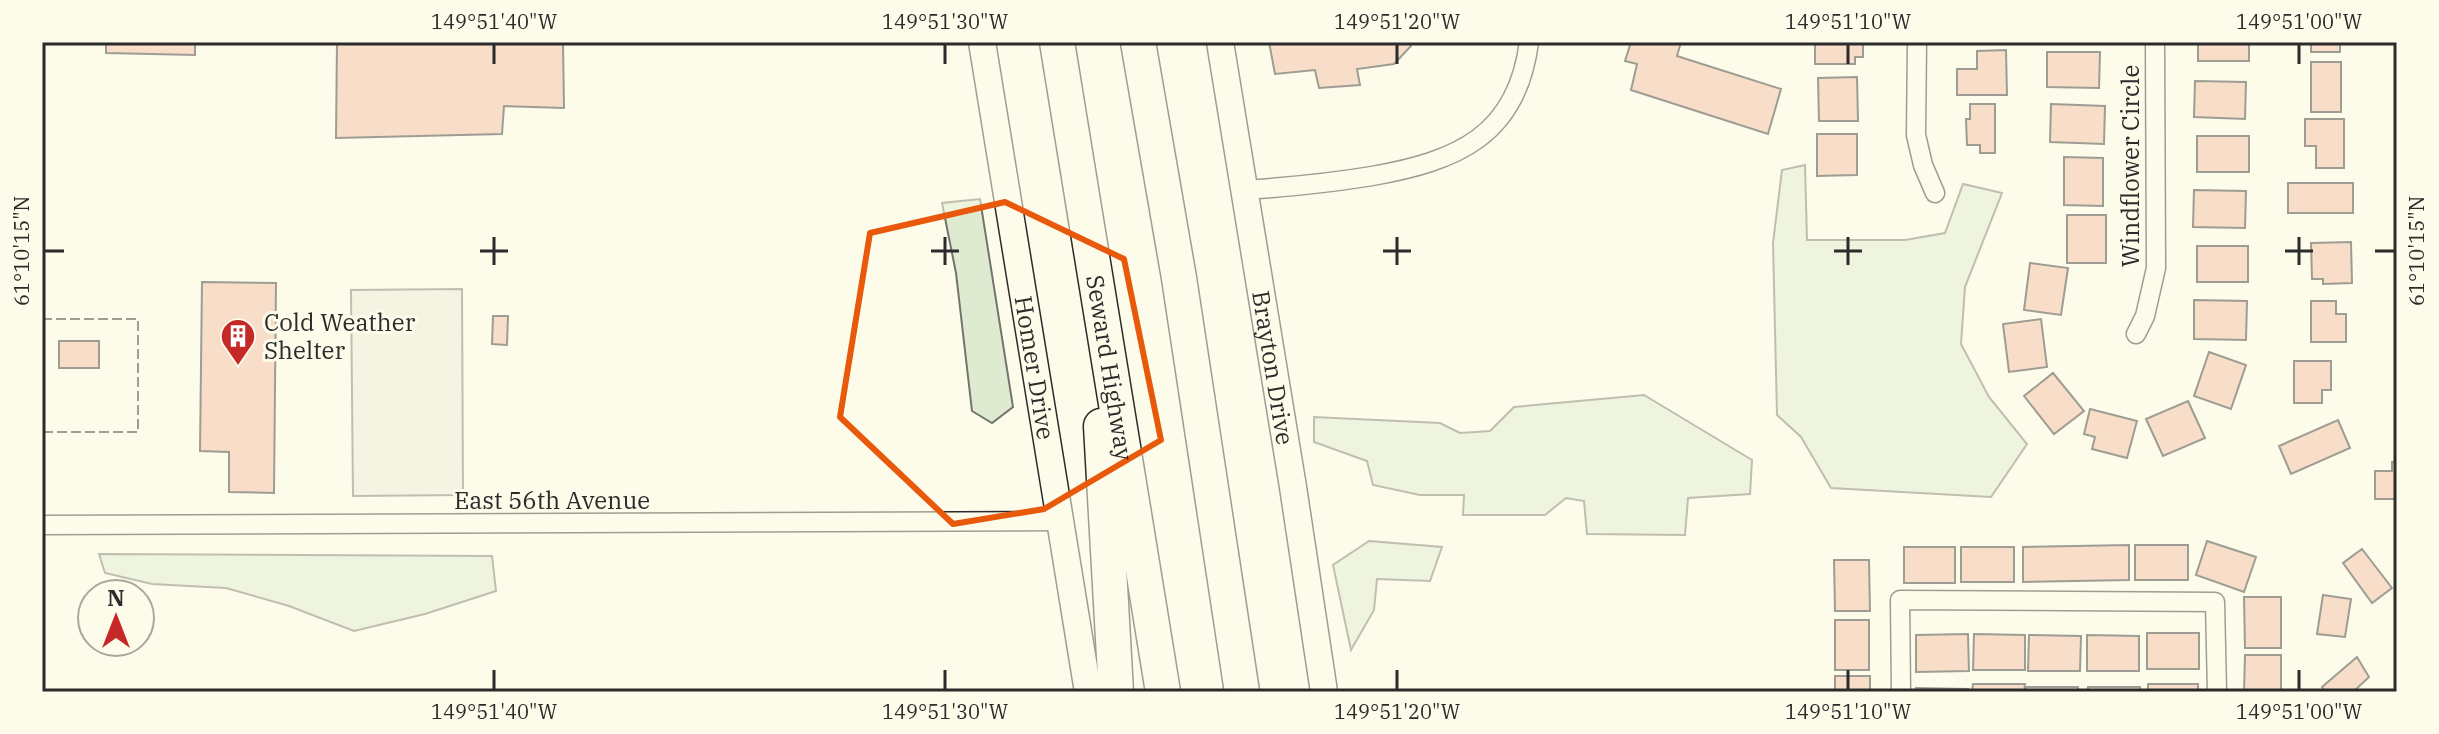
<svg xmlns="http://www.w3.org/2000/svg" width="2439" height="734" font-family="'IBM Plex Serif',serif">
<style>
.green{fill:#deebd1;stroke:#74746e;stroke-width:2}
.parking{fill:#eceadb;stroke:#74746e;stroke-width:2}
.building{fill:#f2b8a0;stroke:#2b2b2b;stroke-width:2}
.lines{fill:none;stroke-linecap:round;stroke-linejoin:round}
.minor-casing{stroke:#2b2b2b;stroke-width:21}
.secondary-casing{stroke:#2b2b2b;stroke-width:29}
.motorway-casing{stroke:#2b2b2b;stroke-width:37}
.minor{stroke:#fdfbea;stroke-width:18}
.secondary{stroke:#fdfbea;stroke-width:26}
.motorway{stroke:#fdfbea;stroke-width:34}
.fence{stroke:#2b2b2b;stroke-width:2;stroke-dasharray:10 4;stroke-linecap:butt}
.marked{fill:none;stroke:#e8590c;stroke-width:6;stroke-linejoin:round}
.ticks{fill:none;stroke:#2b2b2b;stroke-width:3}
.labels{text-anchor:middle;dominant-baseline:central;stroke-width:6;stroke-linejoin:round;paint-order:stroke}
.street-label{font-size:24px;fill:#2b2b2b;stroke:#fdfbea}
.poi-label{font-size:24px;fill:#2b2b2b;stroke:#fdfbea;text-anchor:start}
.neatline{fill:none;stroke:#2b2b2b;stroke-width:3}
.ticks-label{font-size:20px;text-anchor:middle;fill:#2b2b2b}
</style>
<rect width="100%" height="100%" fill="#fdfbea"/>
<path class="green" d="M1805 165 1807 240H1905L1945 233 1963 184 2002 193 1965 287 1961 344 1989 397 2027 444 1991 497 1831 488 1801 437 1777 415 1773 243 1782 170Z
M980 199 1013 407 992 423 972 411 956 273 942 203Z
M1644 395 1752 460 1750 494 1688 498 1685 535 1587 534 1584 501 1566 498 1545 515H1463L1464 495H1420L1373 485 1367 461 1314 442V417L1440 423 1460 433 1490 431 1514 407Z
M1369 541 1442 547 1430 581 1377 579 1374 610 1351 650 1333 565Z
M99 554 492 556 496 591 425 614 354 631 289 606 226 588 152 584 105 573Z"/>
<path class="parking" d="M462 289 463 495 353 496 351 290Z"/>
<path class="building" d="M106 42H195V55L106 53Z
M337 42H563L564 108 504 106 502 134 336 138Z
M1269 42H1410L1411 46 1394 64 1357 69 1360 85 1319 88 1315 70 1275 74Z
M1631 42H1681L1677 56 1781 89 1768 134 1631 90 1637 64 1625 61Z
M1815 42H1863V57H1855V64H1815Z
M2198 42H2249V61H2198Z
M2311 42H2340V52H2311Z
M2006 50 2007 95H1957V69H1977V51Z
M2047 52H2100L2099 88 2047 87Z
M2311 62H2341V112H2311Z
M1857 77 1858 121H1819L1818 78Z
M2195 81 2246 82 2245 119 2194 117Z
M1970 104H1995V153H1980V145H1967L1966 119H1970Z
M2051 104 2105 106 2104 144 2050 142Z
M2305 119H2344V168H2316V146H2305Z
M1817 134H1857V175L1817 176Z
M2197 136H2249V172H2197Z
M2064 157 2103 158V206L2064 205Z
M2288 183H2353V213H2288Z
M2194 190 2246 191 2245 228 2193 227Z
M2067 215H2106V263H2067Z
M2351 242 2352 283 2323 284V279H2312L2311 243Z
M2197 246H2248V282H2197Z
M2030 263 2068 268 2061 315 2024 310Z
M202 282 276 283 274 493 229 492V452L200 451Z
M2194 300 2247 301 2246 340 2194 339Z
M2311 301H2336V314H2346V342H2311Z
M493 316H508L507 345 492 344Z
M2041 319 2047 367 2009 372 2003 324Z
M59 341H99V368H59Z
M2209 352 2246 365 2231 409 2194 396Z
M2294 361H2331V390H2322V403H2294Z
M2053 373 2084 411 2054 434 2024 396Z
M2188 401 2205 438 2163 456 2146 419Z
M2090 409 2137 421 2127 458 2092 449 2095 437 2084 434Z
M2338 420 2350 448 2291 474 2279 446Z
M2392 462H2397V499H2375V471H2392Z
M2207 541 2256 557 2244 592 2196 575Z
M2129 545V580L2023 582V547Z
M2135 545H2188V580H2135Z
M1904 547H1955V583H1904Z
M1961 547H2014V582H1961Z
M2362 549 2392 588 2372 603 2343 563Z
M1834 560H1869L1870 611H1835Z
M2323 595 2351 599 2345 637 2317 634Z
M2244 597H2281V648H2245Z
M1835 620H1869V670H1835Z
M2147 633H2199V669H2147Z
M1968 634 1969 671 1916 672V635Z
M1974 634 2025 635V670H1973Z
M2029 635 2081 636 2080 671H2028Z
M2087 635 2139 636V671H2087Z
M2245 655H2281V692H2244Z
M2357 657 2369 677 2353 692H2325L2322 687Z
M1835 676H1870V692H1835Z
M1973 684H2025L2024 692H1972Z
M2148 684H2198V692H2148Z
M2026 687H2078V692H2026Z
M2088 687H2140V692H2088Z
M1916 688 1968 689V692H1916Z"/>
<g class="lines">
<g class="minor-casing">
<path id="minor" d="M1917 42 1916 135 1923 165 1935 193
M1245 190C1288 187 1330 183 1372 176 1457 161 1517 136 1529 42
M2136 334 2145 316 2156 268 2155 42
M42 525 1061 521
M1901 692 1900 600 2215 602 2217 692"/>
</g>
<g class="secondary-casing">
<g id="secondary">
<path id="s1" d="M982 42 1088 692"/>
<path id="s2" d="M1220 42 1293 487 1324 692"/>
</g>
</g>
<g class="motorway-casing">
<g id="motorway">
<path id="s3" d="M1057 42 1163 692"/>
<path d="M1138 42 1179 278 1242 692"/>
<path d="M1101 426 1116 692"/>
</g>
</g>
<use href="#minor" class="minor"/>
<use href="#secondary" class="secondary"/>
<use href="#motorway" class="motorway"/>
<path class="fence" d="M42 319H138V432H42"/>
</g>
<path d="M0 0H2439V734H0ZM1005 202 1124 259 1161 440 1044 509 953 524 840 417 870 233Z" fill="#fdfbea" fill-opacity=".55" fill-rule="evenodd"/>
<path class="marked" d="M1005 202 1124 259 1161 440 1044 509 953 524 840 417 870 233Z"/>
<path class="ticks" d="M494 44V64M945 44V64M1397 44V64M1848 44V64M2299 44V64M494 237V265M945 237V265M1397 237V265M1848 237V265M2299 237V265M44 251H64M480 251H508M931 251H959M1383 251H1411M1834 251H1862M2285 251H2313M2375 251H2395M494 670V690M945 670V690M1397 670V690M1848 670V690M2299 670V690"/>
<defs>
<g id="building-pin" transform="scale(1.8)"><path d="M0 17L-7.5 6A9.5 9.5 0 1 1 7.5 6Z" fill="#c62828" stroke="#fdfbea"/><path d="M-4-6H4V6H1V3H-1V6H-4ZM-2.5-4.3h1.7v1.8h-1.7ZM.8-4.3h1.7v1.8H.8ZM-2.5-1h1.7V.8h-1.7ZM.8-1h1.7V.8H.8Z" fill="#fff"/></g>
</defs>
<g fill-rule="evenodd">
<use href="#building-pin" x="238" y="336"/>
</g>
<g class="labels">
<g class="street-label">
<text transform="translate(2130 166) rotate(-90)">Windflower Circle</text>
<text stroke="none"><textPath href="#s1" startOffset="330">Homer Drive</textPath></text>
<text stroke="none"><textPath href="#s3" startOffset="330">Seward Highway</textPath></text>
<text stroke="none"><textPath href="#s2" startOffset="330">Brayton Drive</textPath></text>
<text x="552" y="500">East 56th Avenue</text>
</g>
<g class="poi-label">
<text x="264" y="322">Cold Weather<tspan x="264" dy="28">Shelter</tspan></text>
</g>
</g>
<rect width="2439" height="734" fill="none" stroke="#fdfbea" stroke-width="88"/>
<g transform="translate(116 618)"><circle r="38" fill="#fdfbea" stroke="#a9a89e" stroke-width="2"/>
<path d="M0-6L14 30L0 20L-14 30Z" fill="#c62828"/>
<text y="-12" font-size="22" font-weight="bold" text-anchor="middle" fill="#2b2b2b">N</text>
</g>
<rect x="44" y="44" width="2351" height="646" class="neatline"/>
<g class="ticks-label">
<text x="494" y="29">149°51'40"W</text>
<text x="945" y="29">149°51'30"W</text>
<text x="1397" y="29">149°51'20"W</text>
<text x="1848" y="29">149°51'10"W</text>
<text x="2299" y="29">149°51'00"W</text>
<text transform="translate(22 251) rotate(-90)" y="7">61°10'15"N</text>
<text transform="translate(2417 251) rotate(-90)" y="7">61°10'15"N</text>
<text x="494" y="719">149°51'40"W</text>
<text x="945" y="719">149°51'30"W</text>
<text x="1397" y="719">149°51'20"W</text>
<text x="1848" y="719">149°51'10"W</text>
<text x="2299" y="719">149°51'00"W</text>
</g>
</svg>
